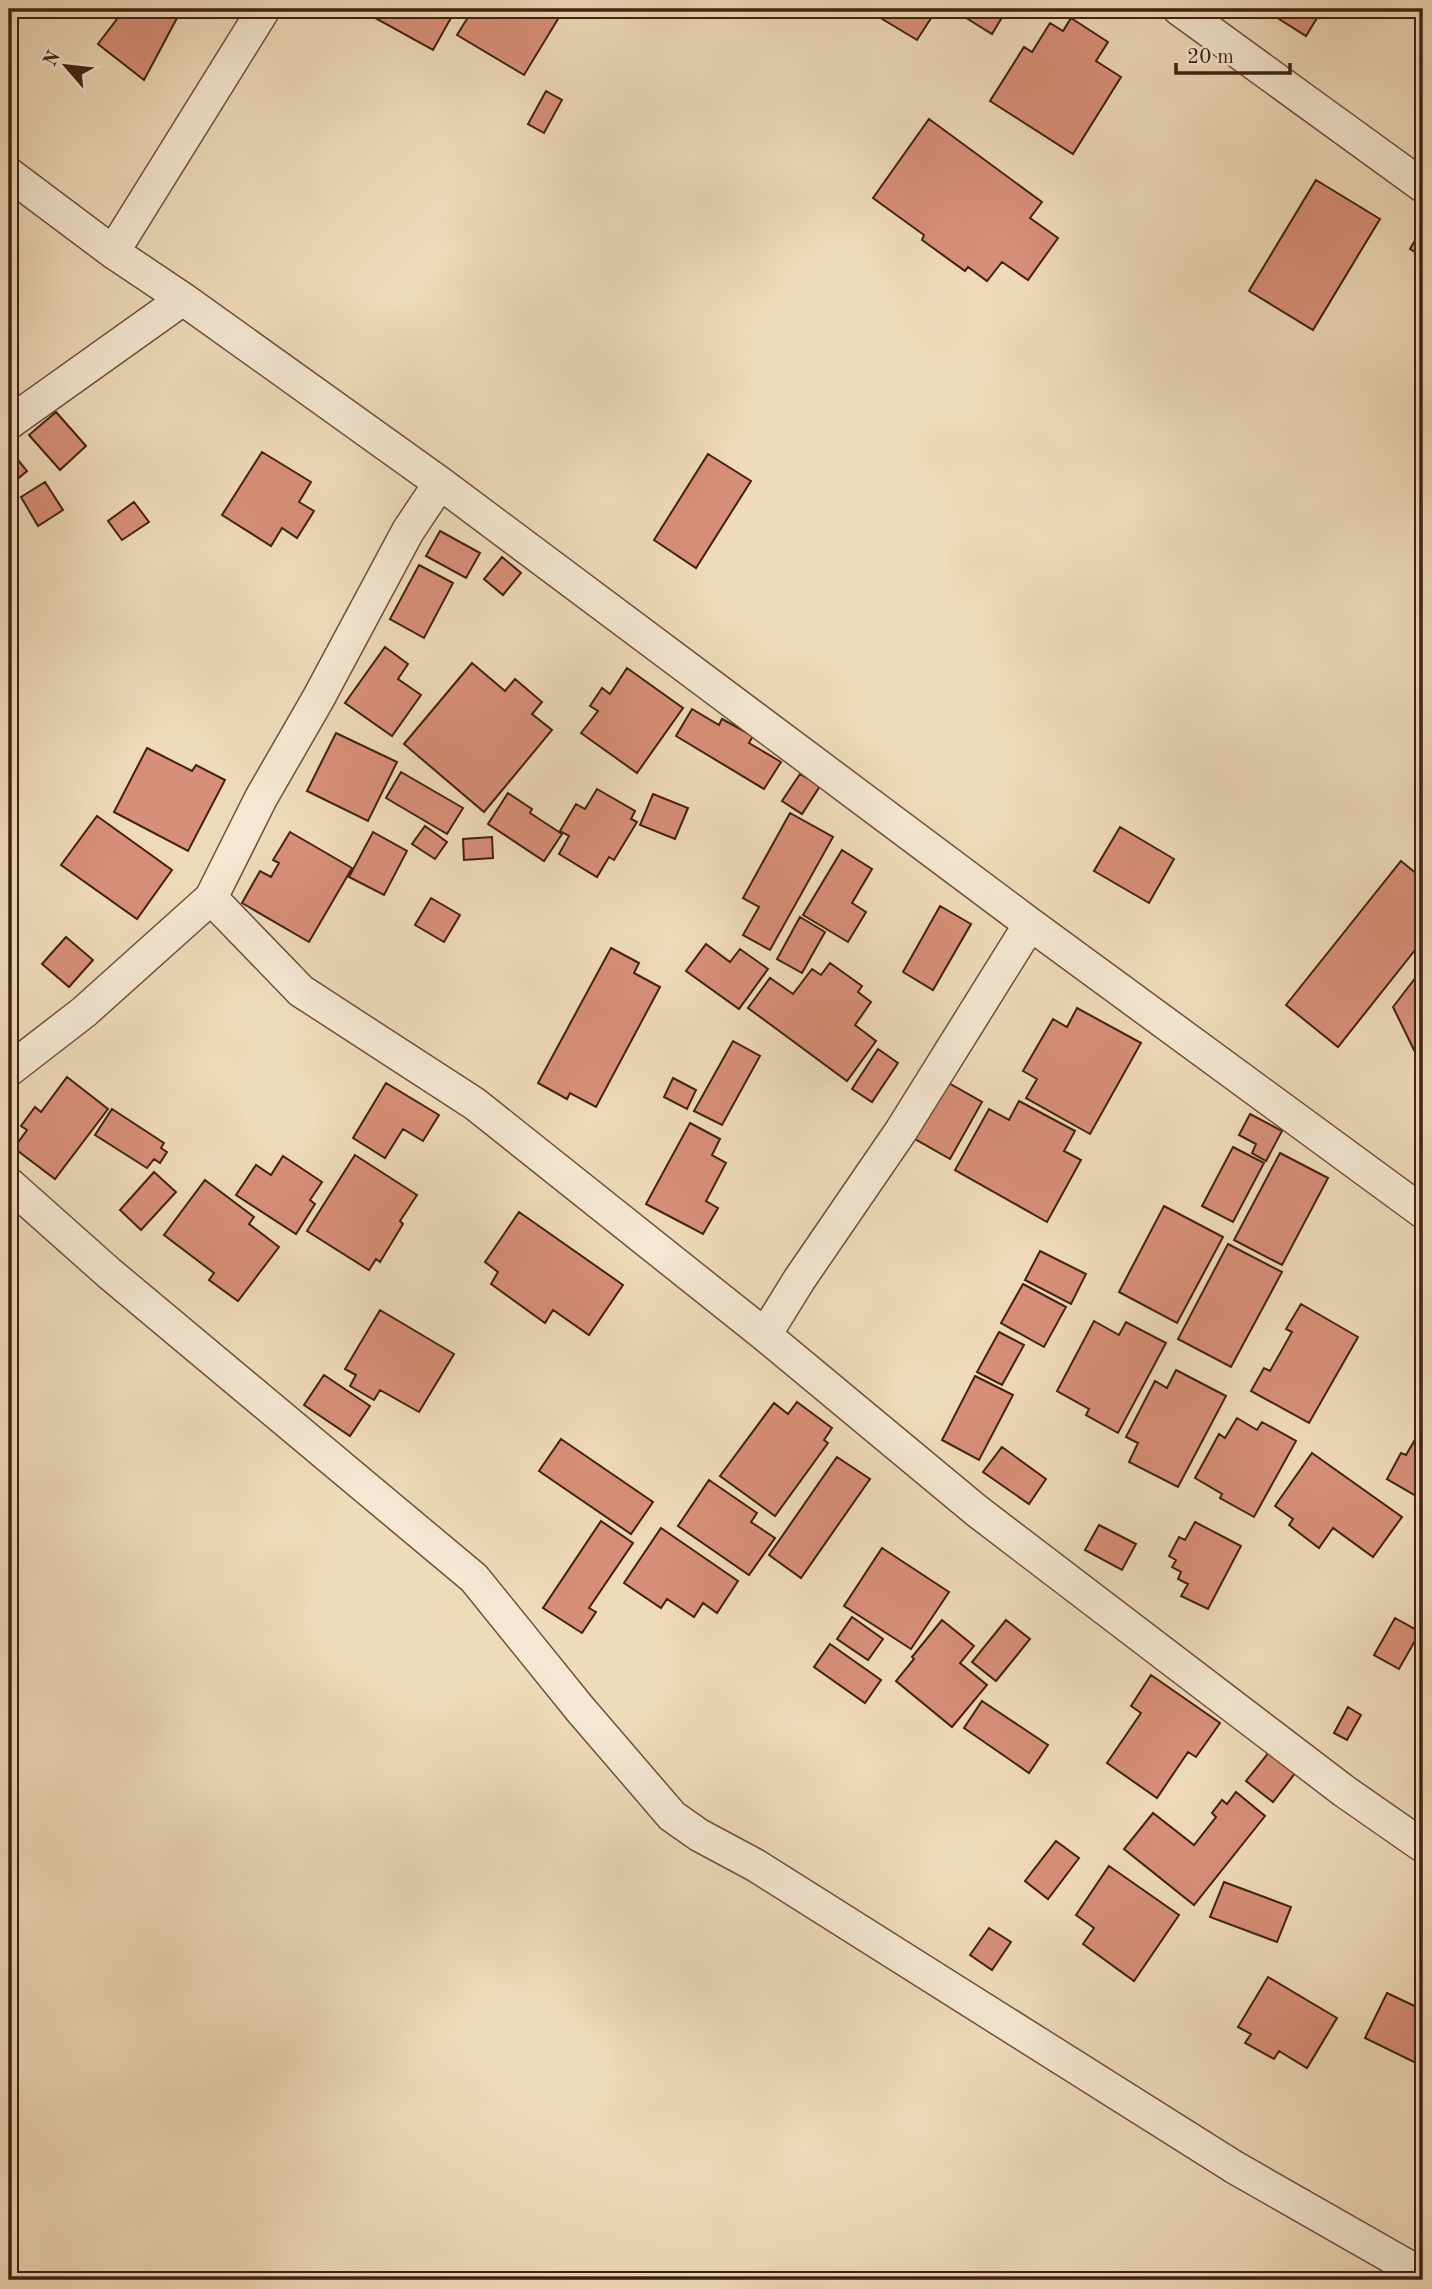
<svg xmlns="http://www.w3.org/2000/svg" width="1432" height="2289" font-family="'Old Standard TT',serif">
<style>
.building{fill:#d88f79;stroke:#422113;stroke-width:2}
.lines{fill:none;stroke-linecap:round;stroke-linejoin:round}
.street-casing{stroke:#6d4f3c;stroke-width:35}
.street{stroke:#f5e7d2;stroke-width:32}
</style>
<rect width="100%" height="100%" fill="#efdab9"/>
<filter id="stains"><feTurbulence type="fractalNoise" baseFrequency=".00286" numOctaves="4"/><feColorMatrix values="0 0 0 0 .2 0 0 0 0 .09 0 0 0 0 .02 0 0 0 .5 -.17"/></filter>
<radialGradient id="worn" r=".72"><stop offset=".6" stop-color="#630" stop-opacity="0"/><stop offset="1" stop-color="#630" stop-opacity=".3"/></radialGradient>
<path class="building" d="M103 9H164L177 18 144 80 98 44 117 19Z
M369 9H422L434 15 437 9H456L433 50 366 13Z
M468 9H564L524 75 457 35 472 11Z
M878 9H937L917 40 874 14Z
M956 9H1007L992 34 955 11Z
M1286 9H1314L1320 13 1306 36 1279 19Z
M1071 18 1108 42 1096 61 1121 77 1073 154 990 101 1024 47 1032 52 1050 23 1063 31Z
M546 91 562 100 544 133 528 124Z
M929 119 1042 202 1030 218 1058 238 1028 280 1002 262 987 281 968 267 965 271 922 240 924 235 873 198Z
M1316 180 1380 219 1313 330 1249 291Z
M1423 227V257L1410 249Z
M56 412 86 446 60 470 29 435Z
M9 449 27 471 9 486Z
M262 452 311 482 299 502 314 511 297 538 282 528 271 546 222 515Z
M708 454 751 481 696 568 654 540Z
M45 482 63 510 38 526 21 497Z
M134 502 149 522 122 540 108 521Z
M440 531 480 553 466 578 426 556Z
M502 557 521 573 503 595 484 579Z
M419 565 453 583 424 638 390 619Z
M385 647 408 664 398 679 421 695 392 736 345 703Z
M472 663 505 691 515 679 542 702 532 714 552 730 484 812 404 744Z
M627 668 683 708 637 773 581 733 598 711 590 706 602 688 610 694Z
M692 709 719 725 722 719 753 736 749 743 781 762 764 789 676 736Z
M336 733 397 762 368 821 307 791Z
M147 748 192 771 196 765 225 780 188 851 114 812Z
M401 772 463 808 447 834 386 798Z
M800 774 820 786 802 814 782 801Z
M597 789 635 811 631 819 637 822 614 860 609 857 597 877 559 854 569 836 560 831 576 804 585 809Z
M508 793 532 809 530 813 562 834 544 861 488 824Z
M653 794 688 808 675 839 640 825Z
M790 813 833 837 770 950 743 935 759 907 743 898Z
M97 816 172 870 137 919 61 865Z
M425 826 447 842 435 859 412 844Z
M1120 827 1174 859 1149 903 1094 871Z
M290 832 352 868 309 942 242 903 260 871 271 877 279 863 273 860Z
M373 832 407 851 384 895 349 877Z
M492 837 493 858 464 860 463 839Z
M842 850 872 869 852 903 866 912 848 942 803 915Z
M1401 861 1423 879V940L1338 1047 1286 1005Z
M431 898 460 915 444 942 415 925Z
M940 906 971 924 933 990 903 972Z
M800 917 825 932 802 973 777 959Z
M66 937 93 960 69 987 42 964Z
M706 944 730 962 740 949 768 969 739 1009 686 971Z
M611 948 639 963 634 973 660 987 596 1107 570 1093 567 1099 538 1083Z
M830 963 862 986 858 992 871 1002 855 1025 876 1041 847 1081 748 1008 770 978 793 994 812 969 821 975Z
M1423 968V1053L1415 1052 1393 1007Z
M1077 1008 1141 1043 1090 1134 1026 1098 1037 1079 1023 1071 1053 1019 1067 1027Z
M733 1041 760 1056 722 1125 694 1111Z
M878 1049 898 1063 872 1102 852 1089Z
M67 1077 108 1109 55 1179 14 1148 27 1130 21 1126 35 1107 41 1112Z
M673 1078 696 1090 687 1109 664 1097Z
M947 1082 982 1102 950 1159 915 1139Z
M386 1083 439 1115 423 1141 403 1129 385 1158 353 1138Z
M1019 1101 1075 1131 1064 1151 1081 1160 1047 1222 955 1170 989 1109 1009 1120Z
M112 1109 164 1143 161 1148 167 1152 160 1163 154 1159 147 1168 95 1135Z
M1250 1114 1282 1131 1266 1161 1252 1153 1256 1144 1239 1135Z
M690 1123 720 1139 712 1155 726 1163 706 1201 718 1208 703 1234 646 1204Z
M1233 1147 1264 1163 1233 1222 1202 1206Z
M1280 1153 1328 1178 1282 1265 1234 1240Z
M355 1155 417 1195 400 1221 403 1224 380 1262 376 1259 369 1270 307 1231Z
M283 1156 322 1182 310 1200 315 1204 296 1234 236 1195 256 1165 271 1175Z
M154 1172 176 1192 141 1230 120 1210Z
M205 1180 254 1217 249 1224 279 1247 238 1301 209 1280 214 1273 164 1235Z
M1164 1206 1223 1237 1177 1323 1119 1292Z
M519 1212 623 1285 589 1335 553 1310 545 1323 491 1284 498 1272 485 1262Z
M1228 1244 1282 1272 1231 1367 1178 1339Z
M1040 1251 1086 1274 1071 1304 1025 1280Z
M1023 1284 1066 1307 1044 1347 1001 1323Z
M1301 1304 1358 1337 1309 1423 1251 1391 1264 1368 1270 1371 1292 1332 1286 1329Z
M380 1310 454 1354 419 1412 380 1390 374 1400 350 1386 356 1375 345 1369Z
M1094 1321 1119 1335 1126 1322 1166 1343 1118 1433 1086 1415 1089 1409 1057 1391Z
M999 1332 1024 1345 1002 1385 977 1372Z
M1176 1370 1226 1396 1178 1487 1129 1462 1138 1443 1126 1437 1155 1381 1167 1388Z
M324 1375 370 1406 350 1436 304 1405Z
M975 1376 1013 1395 979 1460 942 1440Z
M797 1402 832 1428 824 1440 828 1443 775 1516 720 1476 774 1403 788 1414Z
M1237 1418 1257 1430 1262 1422 1296 1441 1254 1517 1220 1498 1222 1494 1195 1478 1219 1434 1225 1438Z
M1423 1426V1500L1387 1479 1401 1453 1406 1455Z
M561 1439 653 1502 631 1534 539 1471Z
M1002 1447 1046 1479 1029 1504 983 1472Z
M1312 1453 1402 1517 1373 1557 1333 1528 1319 1548 1289 1525 1293 1519 1275 1506Z
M837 1457 870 1479 801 1578 769 1555Z
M709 1480 757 1513 751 1522 775 1538 749 1575 678 1526Z
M601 1521 633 1543 589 1608 596 1612 582 1633 543 1608Z
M1195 1522 1241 1546 1208 1609 1181 1596 1188 1584 1178 1579 1181 1572 1172 1567 1176 1560 1169 1556 1179 1537 1185 1540Z
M1099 1525 1136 1544 1122 1570 1085 1550Z
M661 1528 738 1581 717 1613 703 1603 694 1617 667 1599 661 1608 624 1583Z
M882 1548 949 1592 911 1649 844 1606Z
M852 1617 883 1639 868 1660 837 1639Z
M1395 1618 1420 1632 1399 1669 1374 1655Z
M942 1620 974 1646 960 1663 987 1685 952 1727 896 1681 914 1659 912 1657Z
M1006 1620 1030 1639 996 1681 972 1662Z
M830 1644 881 1680 865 1703 814 1667Z
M1151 1675 1220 1723 1196 1757 1188 1752 1157 1798 1107 1763 1141 1713 1131 1706Z
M982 1701 1048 1745 1029 1773 964 1728Z
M1348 1707 1361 1715 1347 1740 1334 1733Z
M1270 1751 1296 1772 1273 1802 1246 1781Z
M1236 1792 1265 1816 1194 1905 1124 1849 1153 1813 1194 1845 1216 1817 1212 1813 1222 1800 1227 1804Z
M1056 1841 1079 1858 1048 1899 1025 1881Z
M1109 1866 1179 1915 1134 1981 1083 1944 1094 1928 1076 1915Z
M1224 1882 1291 1907 1277 1942 1210 1917Z
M989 1928 1011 1942 992 1970 970 1955Z
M1268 1977 1337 2018 1307 2068 1279 2051 1274 2059 1245 2043 1251 2034 1238 2027Z
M1387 1993 1423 2010V2049L1416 2063 1365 2038Z"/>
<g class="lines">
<g class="street-casing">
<path id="street" d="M1179 9 1423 186
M9 174 113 252 183 299 440 483 1030 924 1423 1212
M113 252 264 9
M9 423 183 299
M211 898 301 991 475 1104 765 1335 977 1511 1344 1791 1423 1846
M9 1070 84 1012 211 898 261 798 318 699 408 531 440 483
M9 1184 109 1273 474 1578 580 1709 672 1816 699 1835 755 1865 1234 2167 1423 2275
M765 1335 799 1280 901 1131 1030 924"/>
</g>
<use href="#street" class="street"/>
</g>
<rect width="1432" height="2289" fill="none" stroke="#efdab9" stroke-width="35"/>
<rect x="10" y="10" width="1411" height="2268" fill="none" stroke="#422113" stroke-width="3.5"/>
<rect x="18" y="18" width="1397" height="2254" fill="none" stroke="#422113" stroke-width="2"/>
<g transform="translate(66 66) rotate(298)" stroke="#f5e7d2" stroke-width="5" paint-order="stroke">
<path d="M0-5L12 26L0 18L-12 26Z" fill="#422113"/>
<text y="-10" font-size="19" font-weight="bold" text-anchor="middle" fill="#422113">N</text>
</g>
<path d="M1176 63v10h114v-10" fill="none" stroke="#422113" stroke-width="3.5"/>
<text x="1187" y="63" font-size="21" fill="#422113" stroke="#f5e7d2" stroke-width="5" paint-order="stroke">20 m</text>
<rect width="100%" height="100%" filter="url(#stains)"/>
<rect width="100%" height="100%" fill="url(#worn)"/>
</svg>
